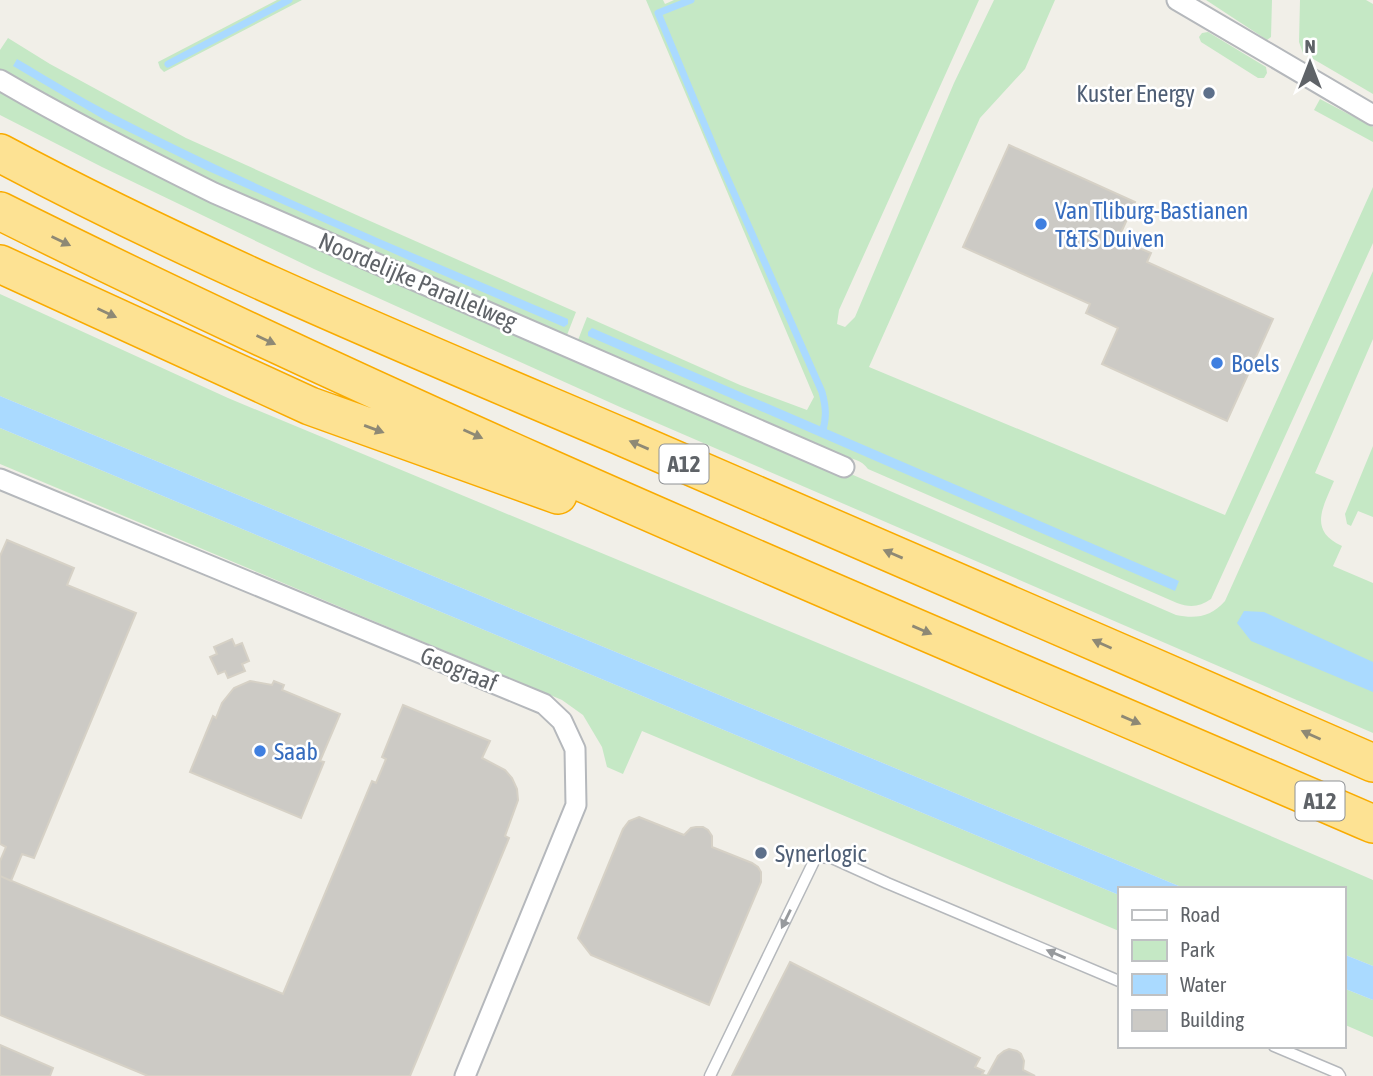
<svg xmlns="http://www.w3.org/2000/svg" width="1373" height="1076" font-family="'Asap Condensed',sans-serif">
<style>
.green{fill:#c5e8c5}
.water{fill:#aadaff}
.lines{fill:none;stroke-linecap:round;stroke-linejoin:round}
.stream{stroke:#aadaff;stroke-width:7}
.building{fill:#cccac5;stroke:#d6d1c6;stroke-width:2}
.service-casing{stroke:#b5b8bc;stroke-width:13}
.minor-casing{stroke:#b5b8bc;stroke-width:23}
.motorway-casing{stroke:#f9ab00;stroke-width:40}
.service{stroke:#fff;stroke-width:10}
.minor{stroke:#fff;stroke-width:19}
.motorway{stroke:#fde293;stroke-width:37}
.oneway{fill:#8e8975}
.oneway2{fill:#979a9d}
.service-dot{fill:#5c6f8a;stroke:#fff;stroke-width:2.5}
.shop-dot{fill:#3f7fe0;stroke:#fff;stroke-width:2.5}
.labels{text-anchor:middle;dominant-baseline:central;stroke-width:5;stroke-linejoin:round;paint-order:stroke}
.shield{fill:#fff;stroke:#8f9295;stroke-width:2}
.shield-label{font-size:23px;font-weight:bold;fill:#5f6368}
.service-label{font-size:24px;fill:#4e5e75;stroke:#fff;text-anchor:end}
.shop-label{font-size:24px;fill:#366cbe;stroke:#fff;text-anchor:start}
.street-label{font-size:24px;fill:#5f6368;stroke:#fff}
</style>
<rect width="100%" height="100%" fill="#f1efe8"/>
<path class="green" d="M277 0H302L164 72 160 68 158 62Z
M646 0H663L665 4 674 0H979L839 310 837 324 845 327 855 317 954 83 994 0H1055L1025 69 980 118 869 367 1225 515 1373 187V243L1211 599C1200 607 1190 608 1177 603L868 469C862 460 850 457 839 457L591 351 578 340 587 317 740 385 807 410 814 397Z
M1206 0H1272L1271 37 1267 40Z
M1300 0H1366L1373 4V94L1303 53 1299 42Z
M1208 32 1266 67 1267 73 1264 78H1258L1201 42 1199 37 1202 33Z
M8 38 50 64 186 138 361 217 576 312 567 335H559L212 185 0 73V50Z
M0 88 468 308 1176 615C1196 619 1211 617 1225 601L1373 271V339L1315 473 1334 481C1323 507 1308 531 1342 546L1333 566 1373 583V733L620 407 314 269 102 167 0 115Z
M1320 99 1373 127V142L1314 110Z
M0 294 228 398 919 685 1373 880V966L1343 954V889H1186L0 396Z
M0 428 1119 895V931L642 731 623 774 607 767 602 747 583 715 562 700 0 464Z
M1373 446V517L1358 511 1351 526 1347 524 1345 514Z
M1343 988 1373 1000V1037L1343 1024Z"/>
<path class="water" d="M17 59C48 77 78 96 109 112 258 189 414 254 568 319V324L564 327 431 270 206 170 103 119 13 66Z
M592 328 1179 581 1175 591 588 336V332Z
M0 396 1186 889H1119V895L0 428Z
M1244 611 1264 612 1373 662V692L1251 641 1237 623Z
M1343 954 1373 966V1000L1343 988Z"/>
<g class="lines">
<path class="stream" d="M691 0 658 13 718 157 822 392C826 407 827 418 822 433
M168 64 289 0"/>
</g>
<path class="building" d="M1009 145 1135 202 1118 239 1151 253 1147 262 1273 319 1227 421 1102 364 1118 328 1086 313 1090 304 963 247Z
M7 540 74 568 67 585 136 613 34 858 22 854 11 881 0 876V861L6 847 0 844V556Z
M232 639 235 646 242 643 249 661 242 664 245 671 228 678 225 671 218 674 210 657 217 654 214 647Z
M250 681 272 685 274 681 284 685 282 690 340 714 320 761 324 762 301 818 190 772 213 716 216 718 222 703 234 688Z
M403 705 490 741 482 758 505 770 512 778 517 789 518 800 505 836 509 838 410 1076H148L0 1015V876L283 994 372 781 376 783 386 759 382 757Z
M639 817 684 835 691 828 696 827H703L708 830 712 836V847L752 863 758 867 761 872V882L709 1005 591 955 578 938 623 829 629 821Z
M790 962 980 1058 975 1067 984 1071 982 1074 987 1076 998 1056 1004 1051 1009 1049 1017 1051 1021 1054 1024 1061 1023 1070 1035 1076H732Z
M0 1045 53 1068 50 1076H0Z"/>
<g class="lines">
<g class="service-casing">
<path id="service" d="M1274 1046 1338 1073 1340 1076
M710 1076 816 857 832 858 887 883 1119 981"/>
</g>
<g class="minor-casing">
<path id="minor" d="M1177 0 1373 115
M0 80C70 121 141 157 214 193L844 467
M0 479 544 704 562 721 575 749 576 805 465 1076"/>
</g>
<g class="motorway-casing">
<path id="motorway" d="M0 153C202 261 414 348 625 438 875 546 1124 654 1373 763
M0 211C449 435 913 625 1373 824
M0 264 310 406 558 495"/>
</g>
<use href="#service" class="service"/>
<use href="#minor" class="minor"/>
<use href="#motorway" class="motorway"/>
</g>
<defs><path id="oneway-solid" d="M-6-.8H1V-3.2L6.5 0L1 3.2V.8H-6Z" transform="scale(1.75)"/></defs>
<g class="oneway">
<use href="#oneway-solid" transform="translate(61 241) rotate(26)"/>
<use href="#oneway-solid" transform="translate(107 313) rotate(25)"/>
<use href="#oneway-solid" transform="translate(266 340) rotate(25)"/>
<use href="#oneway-solid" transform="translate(374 429) rotate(20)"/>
<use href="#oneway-solid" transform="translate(473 434) rotate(24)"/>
<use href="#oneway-solid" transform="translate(639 445) rotate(-157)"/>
<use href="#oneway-solid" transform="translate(893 554) rotate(-157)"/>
<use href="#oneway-solid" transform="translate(922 630) rotate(23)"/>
<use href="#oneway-solid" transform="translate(1102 644) rotate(-156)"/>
<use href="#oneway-solid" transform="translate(1131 720) rotate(23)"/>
<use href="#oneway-solid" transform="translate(1311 735) rotate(-156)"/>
</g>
<g class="oneway2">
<use href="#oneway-solid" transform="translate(786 919) rotate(116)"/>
<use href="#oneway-solid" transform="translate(1056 954) rotate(-157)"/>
</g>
<g class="service-dot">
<circle cx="1209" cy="93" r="7"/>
<circle cx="761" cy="853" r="7"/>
</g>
<g class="shop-dot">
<circle cx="1041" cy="224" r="7"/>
<circle cx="1217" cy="363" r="7"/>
<circle cx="260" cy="751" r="7"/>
</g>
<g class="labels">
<g class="shield">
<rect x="659.5" y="444.5" width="49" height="39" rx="5"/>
<rect x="1295.5" y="781.5" width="49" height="39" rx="5"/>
</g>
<g class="shield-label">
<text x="684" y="464">A12</text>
<text x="1320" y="801">A12</text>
</g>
<g class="service-label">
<text x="1195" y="93">Kuster Energy</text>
<text x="775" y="853" text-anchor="start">Synerlogic</text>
</g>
<g class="shop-label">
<text x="1055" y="210">Van Tliburg-Bastianen<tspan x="1055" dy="28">T&amp;TS Duiven</tspan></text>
<text x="1231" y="363">Boels</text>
<text x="274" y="751">Saab</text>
</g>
<g class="street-label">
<text transform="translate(418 281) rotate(23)">Noordelijke Parallelweg</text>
<text transform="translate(459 669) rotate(22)">Geograaf</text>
</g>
</g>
<rect x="1118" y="887" width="228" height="161" fill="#ffffff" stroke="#bfc1c3" stroke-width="2"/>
<rect x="1132" y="910" width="35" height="10" fill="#ffffff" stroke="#bfc1c3" stroke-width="2"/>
<text x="1180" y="922" font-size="21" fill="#5f6368">Road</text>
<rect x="1132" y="940" width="35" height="21" fill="#c5e8c5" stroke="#bfc1c3" stroke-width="2"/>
<text x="1180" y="957" font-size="21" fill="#5f6368">Park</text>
<rect x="1132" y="974" width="35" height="21" fill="#aadaff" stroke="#bfc1c3" stroke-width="2"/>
<text x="1180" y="992" font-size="21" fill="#5f6368">Water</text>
<rect x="1132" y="1010" width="35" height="21" fill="#cccac5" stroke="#bfc1c3" stroke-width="2"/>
<text x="1180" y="1027" font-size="21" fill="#5f6368">Building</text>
<g transform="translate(1310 63)" stroke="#ffffff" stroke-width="5" paint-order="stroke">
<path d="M0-5L12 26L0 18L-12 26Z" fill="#5f6368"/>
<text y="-10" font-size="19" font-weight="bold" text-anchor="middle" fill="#5f6368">N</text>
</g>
</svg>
